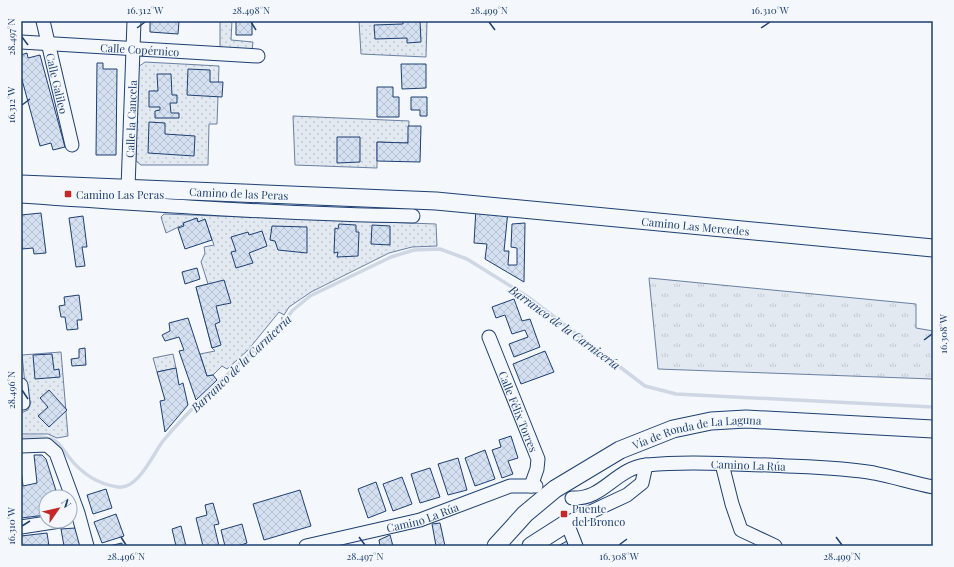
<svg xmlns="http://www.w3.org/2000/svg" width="954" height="567" font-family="'Playfair Display',serif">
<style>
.grass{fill:url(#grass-tufts);stroke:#687fa3}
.garden{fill:url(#garden-dots);stroke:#687fa3}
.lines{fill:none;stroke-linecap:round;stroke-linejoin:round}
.stream{stroke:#cfd7e4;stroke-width:3.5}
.building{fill:url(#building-cross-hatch);stroke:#1d3f73}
.minor-casing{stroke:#1d3f73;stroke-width:15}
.major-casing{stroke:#1d3f73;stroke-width:19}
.minor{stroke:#f4f7fb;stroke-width:13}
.major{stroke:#f4f7fb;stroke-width:17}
.ticks{fill:none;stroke:#1d3f73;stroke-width:1.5}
.poi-dot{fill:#c62828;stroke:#f4f7fb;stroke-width:1.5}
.labels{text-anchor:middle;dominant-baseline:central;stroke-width:3;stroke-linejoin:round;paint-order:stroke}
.street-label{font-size:11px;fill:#1d3f73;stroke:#f4f7fb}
.poi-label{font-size:11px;fill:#1d3f73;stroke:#f4f7fb;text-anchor:start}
.water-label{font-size:12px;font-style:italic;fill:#1d3f73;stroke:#f4f7fb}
.neatline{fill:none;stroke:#1d3f73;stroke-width:1.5}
.ticks-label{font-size:10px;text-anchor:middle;fill:#1d3f73}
</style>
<defs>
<pattern id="grass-tufts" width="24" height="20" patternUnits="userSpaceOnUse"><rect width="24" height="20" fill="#e3e9f0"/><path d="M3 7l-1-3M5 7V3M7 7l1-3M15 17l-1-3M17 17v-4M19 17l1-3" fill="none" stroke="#c2c9d1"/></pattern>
<pattern id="garden-dots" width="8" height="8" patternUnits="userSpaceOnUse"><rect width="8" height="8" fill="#e3e9f0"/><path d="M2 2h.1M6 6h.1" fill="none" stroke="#c2c9d1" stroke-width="1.8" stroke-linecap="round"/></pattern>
<pattern id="building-cross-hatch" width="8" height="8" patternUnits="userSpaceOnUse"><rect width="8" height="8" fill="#d5e0f0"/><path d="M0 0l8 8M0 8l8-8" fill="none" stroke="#b6c1d1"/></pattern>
</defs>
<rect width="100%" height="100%" fill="#f4f7fb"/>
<path class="grass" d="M649 278 916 304V328L933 331V379L658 369Z"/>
<path class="garden" d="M220 21H232L231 40 253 42 252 50 220 49Z
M359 21H427L426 57 361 54Z
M145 62 219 66 217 124H209L208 165H141L136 161 138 67Z
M293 116 409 121 408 143 377 142V168L295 165Z
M164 214 436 224 437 246 412 247 389 253 311 292 289 307 284 315 279 312 248 350 227 369 222 366 213 375 207 376 200 354 215 351 212 348 196 287 208 284 201 262 205 253 204 247 214 245 205 220 198 222 197 218 166 233 161 217Z
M61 352 68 436 57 438 48 434H21V413L28 410 31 402 26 394 22 355Z
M173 354 176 368 157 372 153 358Z"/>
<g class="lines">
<path class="stream" d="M21 437C30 437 46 435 54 440 60 443 64 451 68 456 81 473 96 484 118 487 138 490 153 454 163 441 199 398 242 362 282 324L293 310 310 296 391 257 414 250 440 249 467 259 528 297 645 386 676 394 933 407"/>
</g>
<path class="building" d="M150 21H179L178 34 150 32Z
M236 21H252V35H236Z
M403 21H420L421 42 407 43V38L375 39 374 25 403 24Z
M27 53 28 58 40 55 65 147 53 150 51 143 40 146 21 76V55Z
M97 63H103V69H117L116 155H96Z
M401 64H426V88L402 89Z
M188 69 210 70V82H223L222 97 187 95Z
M157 74H171L172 95H177V103H170L171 113H179V118H155V111L160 110V107H149V91H158Z
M377 87H393V97H399V117H377Z
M411 97H427V116H420V110H411Z
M149 122 165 123V134L195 136 194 156 148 153Z
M408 126H421L420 162 377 161V142L408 143Z
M337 137H360V162L337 163Z
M476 208 508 211 504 251H509L508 265H517V248L511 247 512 224 525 223 524 282 485 259 487 244 474 243Z
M41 213 46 253 34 254 33 248 22 249 21 215Z
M83 216 87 247H82L85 266 76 267 69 218Z
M197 218 198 222 205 219 212 240 185 249 178 228 184 226 183 223Z
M339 224 356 225V232H359L358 256 337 257 338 252 334 253 335 228 338 229Z
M372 225 390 226V245L371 244Z
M272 226 307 227V253L278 250 275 241 270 240Z
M262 231 267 246 249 253 253 263 236 268 231 252 236 251 231 237 248 232 249 235Z
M197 268 200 279 185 284 182 272Z
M224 280 231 303 216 306 220 322 215 324 221 345 212 348 196 287Z
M79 295 82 320H77L78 329 67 330 65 317H61L59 306 65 305 64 297Z
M514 299 522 321 530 319 540 347 514 357 509 344 528 337 525 330 512 334 505 315 496 318 492 307Z
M188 318 207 376 213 375 217 380 196 400 179 351 184 350 179 337 165 341 162 335 170 331 169 323Z
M85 348 86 365 72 366 71 359 79 358V349Z
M545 351 554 372 521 384 513 364Z
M52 354 54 370 59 369 60 377 35 379 33 355Z
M176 368 179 385 183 383 188 405 165 432 160 401 165 400 157 372Z
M49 390 67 410 49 427 38 416 48 407 40 398Z
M511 436 518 458 508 461 513 474 502 478 492 450 501 447 499 440Z
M485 450 495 479 475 486 465 458Z
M34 455H42L46 459 58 497H46V515L21 518V469L23 486 37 483Z
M458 458 467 490 448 495 438 464Z
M430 468 440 497 420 503 411 474Z
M402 477 412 504 393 511 383 484Z
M376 482 386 511 368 518 358 489Z
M106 489 112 508 93 514 87 495Z
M300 490 311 526 264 540 253 504Z
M213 503 219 524 214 525 219 546H203L196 518 207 515 205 505Z
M116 514 124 536 102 543 94 522Z
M440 523 445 546H436L432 524Z
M242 524 247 543 238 546H225L221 530Z
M181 526 186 546H176L172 529Z
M75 528 81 546H64L61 529Z
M47 533 49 546H21V536Z
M390 535 393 546H380L379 540Z
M567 541 569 546H558Z
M122 543V546H109Z"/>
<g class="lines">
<g class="minor-casing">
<g id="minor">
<path id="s1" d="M43 21 72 145"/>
<path id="s2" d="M21 42 258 56"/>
<path id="s3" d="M128 188 134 21"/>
<path d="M21 196C152 205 282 214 413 216"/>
<path id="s4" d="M489 337 538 459 537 469 531 486"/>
<path d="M21 385 23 403"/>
<path d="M21 446 47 445 56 453 78 513 87 546"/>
<path d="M722 464 732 504 741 530 775 546"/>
<path id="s5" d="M572 498C604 500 615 468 647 465 687 461 728 464 768 465 803 467 840 467 874 473 894 477 913 483 933 487"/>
<path d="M21 527 60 521"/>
<path id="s6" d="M306 546 420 520 510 486H536"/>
<path d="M576 546 567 523 627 495 642 483 646 465"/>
</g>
</g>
<g class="major-casing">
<g id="major">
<path id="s7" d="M21 184 436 201 933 248"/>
<path id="s8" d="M496 546 525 514 555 489 620 450 673 429 711 421 746 419 933 429"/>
<path d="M531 546 567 523"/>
</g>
</g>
<use href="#minor" class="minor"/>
<use href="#major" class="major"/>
</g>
<path class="ticks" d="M251 22 256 30M489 22 495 30M137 28 145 22M761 28 770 22M22 37 28 45M22 105 30 99M924 340 932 334M22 390 28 399M22 526 30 521M121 537 126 545M359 537 365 545M836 537 842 545M619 545 627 539"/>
<g class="poi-dot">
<rect x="64" y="190" width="8" height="8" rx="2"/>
<rect x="560" y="510" width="8" height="8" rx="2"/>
</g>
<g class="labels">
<g class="street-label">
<text stroke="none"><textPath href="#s2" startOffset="119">Calle Copérnico</textPath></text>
<text stroke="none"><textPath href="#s1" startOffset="64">Calle Galileo</textPath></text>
<text stroke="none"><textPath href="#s3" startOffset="69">Calle la Cancela</textPath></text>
<text stroke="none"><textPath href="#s7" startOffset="218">Camino de las Peras</textPath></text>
<text stroke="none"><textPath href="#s7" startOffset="676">Camino Las Mercedes</textPath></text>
<text stroke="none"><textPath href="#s4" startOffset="80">Calle Félix Torres</textPath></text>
<text stroke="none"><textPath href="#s8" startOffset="238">Vía de Ronda de La Laguna</textPath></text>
<text stroke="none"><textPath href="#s5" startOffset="185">Camino La Rúa</textPath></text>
<text stroke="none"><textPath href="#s6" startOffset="120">Camino La Rúa</textPath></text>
</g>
<g class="poi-label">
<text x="76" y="194">Camino Las Peras</text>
<text x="572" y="508">Puente<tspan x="572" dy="13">del Bronco</tspan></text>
</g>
<g class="water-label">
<text transform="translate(565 327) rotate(36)">Barranco de la Carnicería</text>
<text transform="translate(241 363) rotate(-44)">Barranco de la Carnicería</text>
</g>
</g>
<rect width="954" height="567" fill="none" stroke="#f4f7fb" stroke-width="44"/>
<g transform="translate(58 509) rotate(56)"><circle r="19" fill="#f4f7fb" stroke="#9eadc5"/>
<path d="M0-3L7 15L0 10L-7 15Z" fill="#c62828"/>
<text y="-6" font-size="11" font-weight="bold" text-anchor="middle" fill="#1d3f73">N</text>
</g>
<rect x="22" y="22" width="910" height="523" class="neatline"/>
<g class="ticks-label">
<text x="145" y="14">16.312°W</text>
<text x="251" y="14">28.498°N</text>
<text x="489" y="14">28.499°N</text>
<text x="770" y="14">16.310°W</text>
<text transform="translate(11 37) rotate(-90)" y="4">28.497°N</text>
<text transform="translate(11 105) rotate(-90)" y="4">16.312°W</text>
<text transform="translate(943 334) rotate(-90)" y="4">16.308°W</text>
<text transform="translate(11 390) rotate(-90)" y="4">28.496°N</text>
<text transform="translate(11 526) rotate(-90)" y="4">16.310°W</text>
<text x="126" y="560">28.496°N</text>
<text x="365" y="560">28.497°N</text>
<text x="619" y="560">16.308°W</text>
<text x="842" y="560">28.499°N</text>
</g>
</svg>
